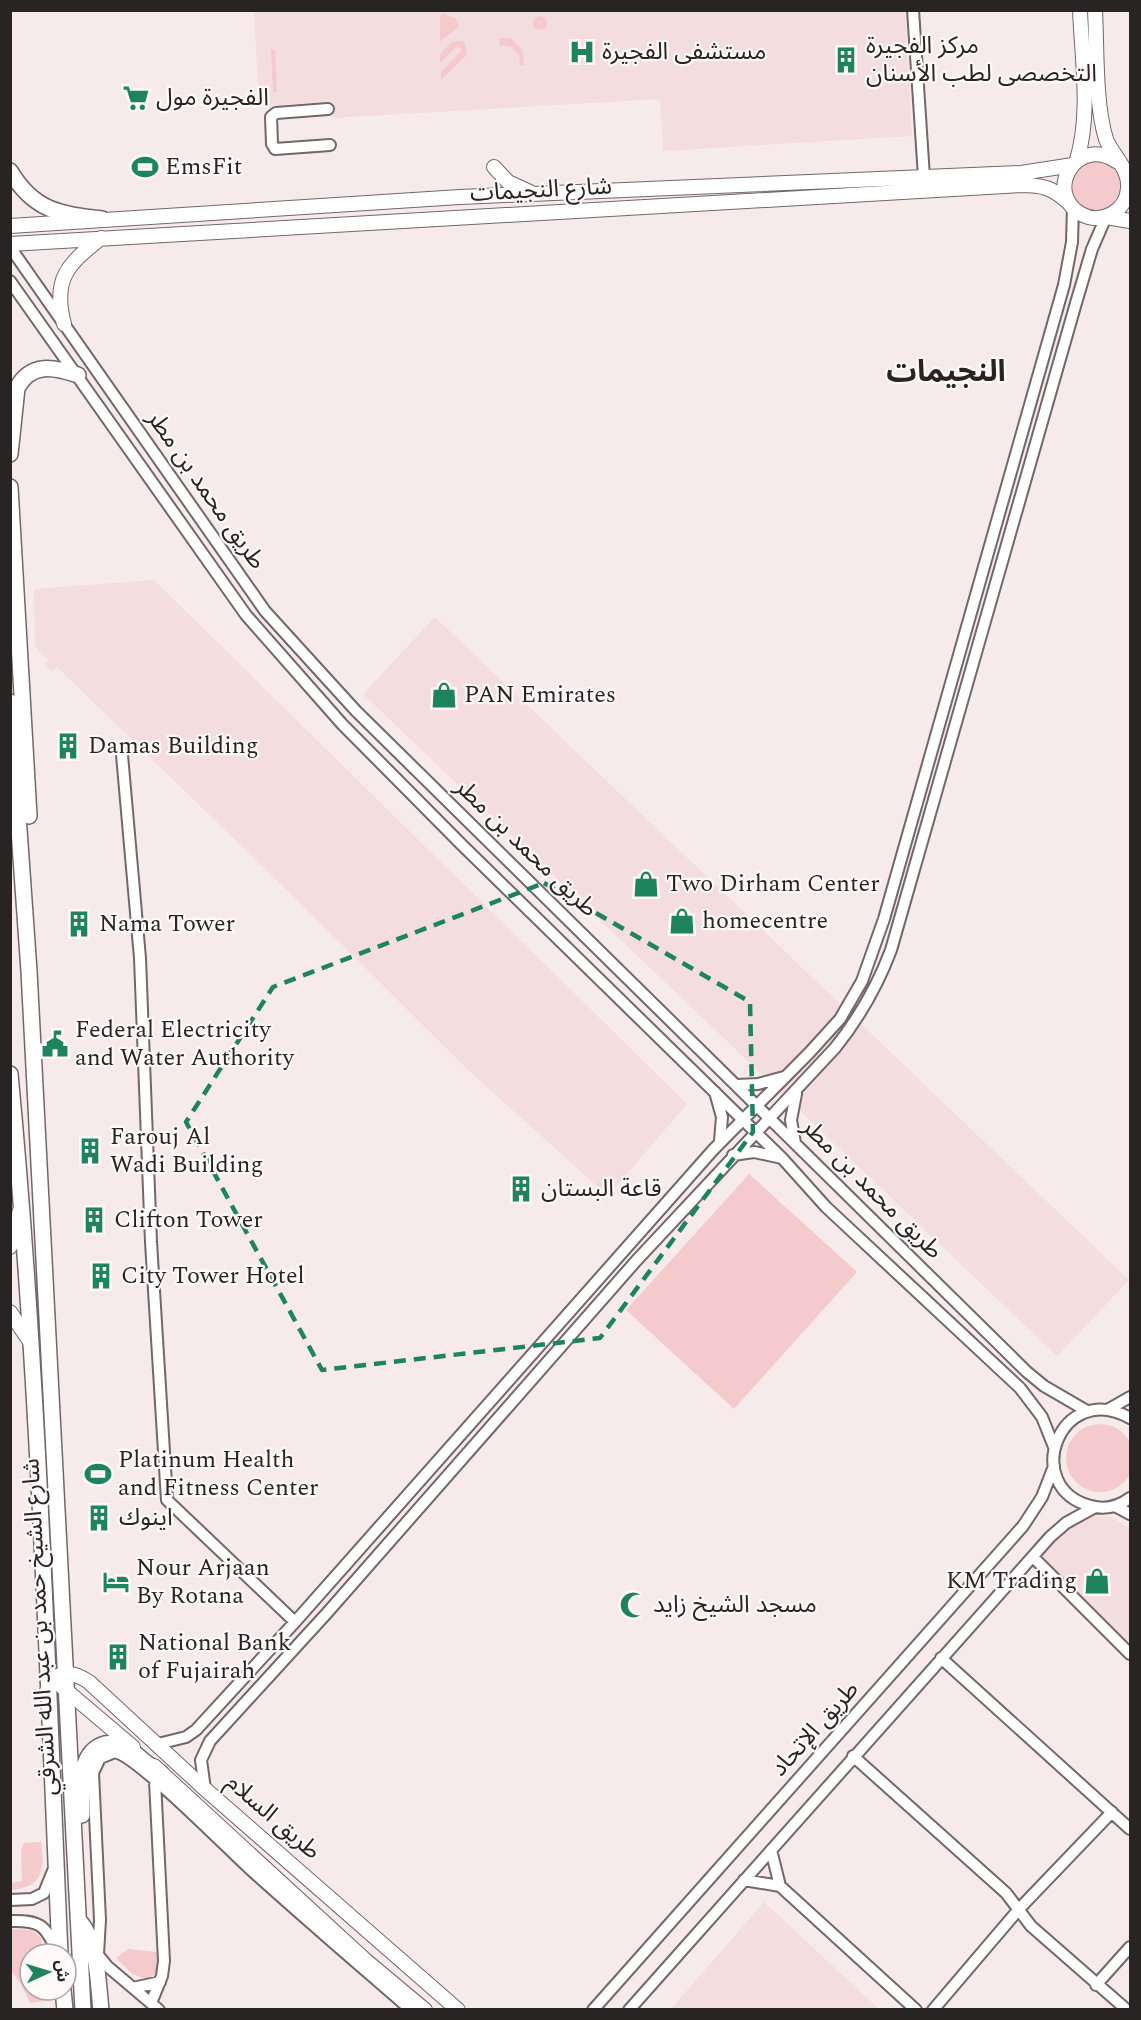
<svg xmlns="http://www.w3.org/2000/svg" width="1141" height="2020" font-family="Spectral,'Noto Sans Arabic',serif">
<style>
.built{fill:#f3ddde}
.green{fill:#f5cacd}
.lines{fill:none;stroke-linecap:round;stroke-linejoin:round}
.minor-casing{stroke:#736768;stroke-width:14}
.major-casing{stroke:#736768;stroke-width:16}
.highway-casing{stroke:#736768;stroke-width:18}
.minor{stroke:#fff;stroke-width:10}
.major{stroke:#fff;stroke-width:14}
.highway{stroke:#fff;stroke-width:15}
.marked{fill:none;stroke:#1d845f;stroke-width:4.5;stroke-dasharray:12 8;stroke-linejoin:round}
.labels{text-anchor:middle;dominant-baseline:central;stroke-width:4.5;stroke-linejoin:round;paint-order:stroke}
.poi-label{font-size:24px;fill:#292424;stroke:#fff9fa;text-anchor:start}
.street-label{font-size:24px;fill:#292424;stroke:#fff9fa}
.district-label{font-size:30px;font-weight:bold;fill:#292424;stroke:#fff9fa}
</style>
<rect width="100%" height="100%" fill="#f7eaeb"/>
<path class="built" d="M254 11H905L912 136 663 151 660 99 333 118 332 102 259 106Z
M154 580 687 1104 608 1196 469 1071 294 897 57 667 52 671 45 664 48 660 35 646 34 589Z
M435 617 1129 1280 1057 1356 363 694Z
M1097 1516 1111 1517 1130 1528V1646L1040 1557 1068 1529 1080 1521Z
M764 1902 879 2009H671Z"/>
<path class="green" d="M444 14 456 19 459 27 440 41V16Z
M533 23a7 7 0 1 1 14 0a7 7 0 1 1-14 0Z
M499 38H511L523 51 524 65 520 66 519 55 510 46H500Z
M453 41H464L467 55 441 80V72L461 51 460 47H456L440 63V54Z
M271 49H275L277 92H273Z
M1071 186a26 26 0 1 1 52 0a26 26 0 1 1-52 0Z
M749 1174 857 1272 734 1409 626 1310Z
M1066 1458a34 34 0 1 1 68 0a34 34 0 1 1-68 0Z
M41 1842C45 1870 43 1887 11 1890V1883L22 1881 21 1850 24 1843Z
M10 1929 32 1930 41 1938 43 1954H30V1990H45V2001L30 2003 22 1986 11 1971Z
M128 1949 157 1952 160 1959 157 1973C140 1986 128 1970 116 1958Z"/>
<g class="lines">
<g class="minor-casing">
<path id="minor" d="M913 10 924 177
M328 109 276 113 271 117 272 144 275 149 330 145
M10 247 265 611 356 711 1027 1372 1044 1386 1087 1411
M10 281 246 615 342 724 462 845 782 1158 826 1207 1020 1388 1042 1417 1054 1447
M122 755 140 958 151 1242 167 1500 295 1622
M737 1085 758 1084 784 1077
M715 1092 722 1117 720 1141
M795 1143 791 1120 796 1094
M733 1155 754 1152 782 1158
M1109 1409 1130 1397
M1130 1418C1059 1379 1020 1488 1091 1506 1105 1510 1119 1506 1130 1498
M1115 1506 1130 1514
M1033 1557 1130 1654
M941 1658 1130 1829
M158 1744 186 1737 196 1730 295 1622 713 1150 810 1052 840 1019 862 981 884 919 1064 285 1072 242 1073 207
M853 1756 1006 1893 1031 1926 1127 2010
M205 1789 201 1760 210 1741 327 1613 636 1261 835 1048C860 1017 877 987 891 950L1076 303 1092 249 1106 217
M771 1850 780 1886 916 2010
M744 1880 780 1886
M10 1900 32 1899 44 1893 53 1871
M10 1921C40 1920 45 1925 57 1951
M94 1950 107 1966 159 2010
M98 1954 100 1920 93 1773 100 1758 115 1752C138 1757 226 1847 249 1868 302 1916 357 1963 411 2010
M1096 1985 1130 1947
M133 1988 160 1982
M151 2003 162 1976 164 1961 155 1781
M593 2010 1023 1526 1042 1497 1054 1466
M629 2010 1050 1537 1066 1523 1095 1507
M933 2010 1019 1909 1112 1812"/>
</g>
<g class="major-casing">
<path id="major" d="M1095 10C1097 48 1095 104 1106 139 1112 155 1130 169 1128 188 1127 210 1102 226 1081 214 1043 192 1077 135 1116 161
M1077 160C1091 112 1082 61 1080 10
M494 167 508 182 530 192
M1106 217 1130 221
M10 226 460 197 1021 173 1073 165
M10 244 1022 185C1043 185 1053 188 1069 203
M64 324C52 279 68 264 101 238
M10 1247 20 1210
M10 1312 31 1343
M61 1686 133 1747
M47 1691C54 1669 73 1671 89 1682L205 1789 458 2010
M154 1766 364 1959 425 2010"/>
</g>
<g class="highway-casing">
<path id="highway" d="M10 171C34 211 59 214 102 219
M10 454 17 388C31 362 54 367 78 375
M10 487 29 816
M10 702 29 971 83 2010
M10 1074C38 1367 47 1661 60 1954
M82 1815C82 1793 76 1752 105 1744 111 1743 118 1742 123 1745 137 1753 147 1766 161 1773
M81 1923C98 1944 98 1983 101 2010
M63 1990 65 2010"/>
</g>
<use href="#minor" class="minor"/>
<use href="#major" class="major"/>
<use href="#highway" class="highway"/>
</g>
<path class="marked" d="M544 883 750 1002 753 1132 600 1338 322 1370 186 1122 273 987Z"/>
<defs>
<g id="hospital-bare" transform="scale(2.07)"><path d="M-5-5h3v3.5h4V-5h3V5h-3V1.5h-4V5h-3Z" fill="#1d845f" stroke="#fff9fa" stroke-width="2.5" paint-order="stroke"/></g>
<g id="building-bare" transform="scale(2.07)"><path d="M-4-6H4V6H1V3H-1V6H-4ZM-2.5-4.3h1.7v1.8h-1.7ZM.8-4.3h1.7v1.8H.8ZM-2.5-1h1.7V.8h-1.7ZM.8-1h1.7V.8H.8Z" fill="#1d845f" stroke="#fff9fa" stroke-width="2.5" paint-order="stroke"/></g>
<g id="supermarket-bare" transform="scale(2.07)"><path d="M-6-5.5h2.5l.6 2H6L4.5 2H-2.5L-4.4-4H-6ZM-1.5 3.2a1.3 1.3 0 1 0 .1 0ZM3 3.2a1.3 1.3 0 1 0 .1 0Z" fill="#1d845f" stroke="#fff9fa" stroke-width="2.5" paint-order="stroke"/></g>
<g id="stadium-bare" transform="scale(2.07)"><path d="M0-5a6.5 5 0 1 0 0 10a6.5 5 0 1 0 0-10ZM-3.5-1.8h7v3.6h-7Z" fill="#1d845f" stroke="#fff9fa" stroke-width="2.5" paint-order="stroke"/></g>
<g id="shop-bare" transform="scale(2.07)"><path d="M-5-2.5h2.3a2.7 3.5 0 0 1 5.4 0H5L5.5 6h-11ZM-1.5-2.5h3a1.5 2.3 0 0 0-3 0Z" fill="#1d845f" stroke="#fff9fa" stroke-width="2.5" paint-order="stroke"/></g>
<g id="civic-bare" transform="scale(2.07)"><path d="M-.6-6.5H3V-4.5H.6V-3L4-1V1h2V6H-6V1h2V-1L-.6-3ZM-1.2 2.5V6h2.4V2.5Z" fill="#1d845f" stroke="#fff9fa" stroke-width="2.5" paint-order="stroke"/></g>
<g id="hotel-bare" transform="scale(2.07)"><path d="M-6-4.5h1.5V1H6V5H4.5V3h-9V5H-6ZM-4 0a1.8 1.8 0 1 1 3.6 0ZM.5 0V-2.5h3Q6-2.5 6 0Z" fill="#1d845f" stroke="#fff9fa" stroke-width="2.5" paint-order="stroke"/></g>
<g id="mosque-bare" transform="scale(2.07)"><path d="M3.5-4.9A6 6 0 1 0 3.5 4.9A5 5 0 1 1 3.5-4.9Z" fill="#1d845f" stroke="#fff9fa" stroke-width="2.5" paint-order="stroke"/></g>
</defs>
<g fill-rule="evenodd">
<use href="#hospital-bare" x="582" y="52"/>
<use href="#building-bare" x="846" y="60"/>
<use href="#supermarket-bare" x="136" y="98"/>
<use href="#stadium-bare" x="145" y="167"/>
<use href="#shop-bare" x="444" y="695"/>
<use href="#building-bare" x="68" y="746"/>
<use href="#shop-bare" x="646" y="884"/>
<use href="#shop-bare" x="682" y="921"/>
<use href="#building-bare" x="79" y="924"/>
<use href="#civic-bare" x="55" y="1044"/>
<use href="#building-bare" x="90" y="1151"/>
<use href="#building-bare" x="521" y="1189"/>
<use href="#building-bare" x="94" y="1220"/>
<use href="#building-bare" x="101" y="1276"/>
<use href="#stadium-bare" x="98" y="1474"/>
<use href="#building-bare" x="99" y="1518"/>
<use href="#shop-bare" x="1097" y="1581"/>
<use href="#hotel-bare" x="116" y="1582"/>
<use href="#mosque-bare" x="633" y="1605"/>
<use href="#building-bare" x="118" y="1657"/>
</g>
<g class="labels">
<g class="poi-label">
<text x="866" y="46">مركز الفجيرة<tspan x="866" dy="28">التخصصى لطب الأسنان</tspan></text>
<text x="602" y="52">مستشفى الفجيرة</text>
<text x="156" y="98">الفجيرة مول</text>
<text x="165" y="167">EmsFit</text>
<text x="464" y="695">PAN Emirates</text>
<text x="88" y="746">Damas Building</text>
<text x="666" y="884">Two Dirham Center</text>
<text x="702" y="921">homecentre</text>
<text x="99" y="924">Nama Tower</text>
<text x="75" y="1030">Federal Electricity<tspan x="75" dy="28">and Water Authority</tspan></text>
<text x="110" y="1137">Farouj Al<tspan x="110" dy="28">Wadi Building</tspan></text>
<text x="541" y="1189">قاعة البستان</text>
<text x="114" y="1220">Clifton Tower</text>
<text x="121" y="1276">City Tower Hotel</text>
<text x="118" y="1460">Platinum Health<tspan x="118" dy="28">and Fitness Center</tspan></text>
<text x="119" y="1518">اينوك</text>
<text x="136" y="1568">Nour Arjaan<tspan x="136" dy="28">By Rotana</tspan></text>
<text x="1077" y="1581" text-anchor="end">KM Trading</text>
<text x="653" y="1605">مسجد الشيخ زايد</text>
<text x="138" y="1643">National Bank<tspan x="138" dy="28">of Fujairah</tspan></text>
</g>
<g class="street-label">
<text transform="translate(541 190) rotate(-3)">شارع النجيمات</text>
<text transform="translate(206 490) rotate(55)">طريق محمد بن مطر</text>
<text transform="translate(526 848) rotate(44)">طريق محمد بن مطر</text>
<text transform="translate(872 1189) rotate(45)">طريق محمد بن مطر</text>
<text transform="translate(40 1627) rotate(-93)">شارع الشيخ حمد بن عبد الله الشرقي</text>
<text transform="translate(815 1729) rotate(-48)">طريق اﻹتحاد</text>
<text transform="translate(273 1817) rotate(41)">طريق السلام</text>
</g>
<g class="district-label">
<text x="946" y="372">النجيمات</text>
</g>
</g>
<rect width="1141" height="2020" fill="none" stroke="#292424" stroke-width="24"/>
<g transform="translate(48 1972) rotate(86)"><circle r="28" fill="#fff9fa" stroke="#a9a4a4" stroke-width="1.5"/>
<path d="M0-4.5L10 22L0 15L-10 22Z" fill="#1d845f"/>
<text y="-9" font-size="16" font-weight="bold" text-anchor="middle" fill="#292424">ش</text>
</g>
</svg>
